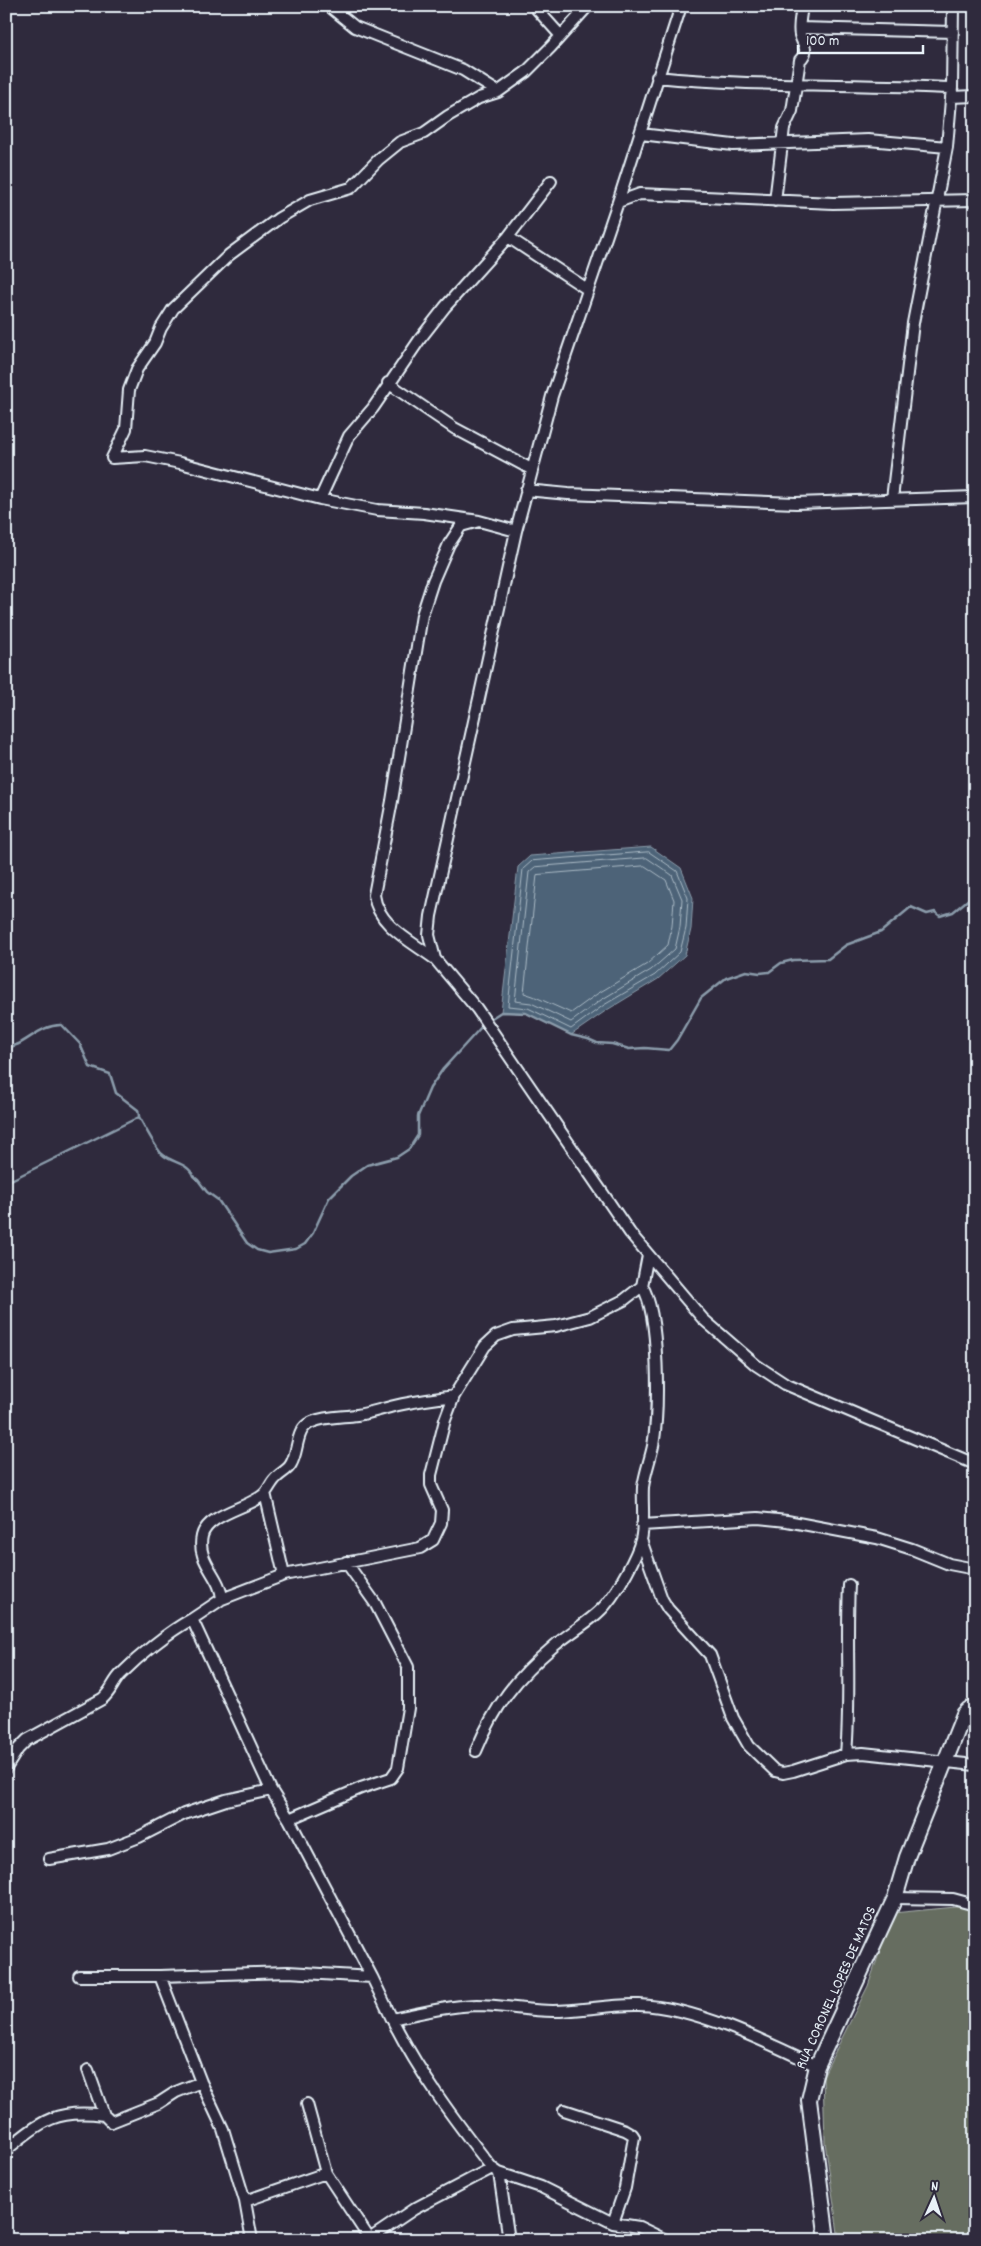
<svg xmlns="http://www.w3.org/2000/svg" width="981" height="2246" font-family="Dekko,sans-serif">
<style>
.green{fill:#666d60;stroke:#a7afac}
.water{fill:#4d6478;stroke:#8b9cab}
.lines{fill:none;stroke-linecap:round;stroke-linejoin:round}
.shore{stroke:#aab9c5;stroke-width:1}
.stream{stroke:#8b9cab;stroke-width:2.5}
.street-casing{stroke:#e8f1f8;stroke-width:14}
.secondary-casing{stroke:#e8f1f8;stroke-width:18}
.street{stroke:#2f2a3d;stroke-width:10}
.secondary{stroke:#2f2a3d;stroke-width:14}
.labels{text-anchor:middle;dominant-baseline:central;stroke-width:4;stroke-linejoin:round;paint-order:stroke}
.street-label{font-size:15px;fill:#e8f1f8;stroke:#2f2a3d}
</style>
<rect width="100%" height="100%" fill="#2f2a3d"/>
<filter id="ink" filterUnits="userSpaceOnUse"><feTurbulence type="fractalNoise" baseFrequency=".02" numOctaves="2"/><feDisplacementMap in="SourceGraphic" scale="10" xChannelSelector="R" yChannelSelector="G"/><feConvolveMatrix kernelMatrix="1 2 1 2 8 2 1 2 1" color-interpolation-filters="sRGB"/></filter>
<g filter="url(#ink)">
<path class="green" d="M966 1906 975 1910V2240H839L825 2142 823 2076 868 1986 893 1913Z"/>
<path class="water" d="M651 847 681 868 693 898 691 929 685 955 658 979 607 1010 571 1035 526 1013 501 1012 518 867 530 856Z"/>
<g class="lines">
<path class="shore" d="M649 852 677 871 688 898 686 928 680 952 655 975 604 1005 571 1029 528 1008 508 1006 523 869 532 861Z
M647 858 672 875 682 899 680 927 675 949 651 970 601 1000 571 1022 531 1003 515 1001 529 872 535 867Z
M645 866 666 880 674 900 672 926 668 945 647 964 597 994 571 1013 533 996 524 993 537 875Z"/>
<path class="stream" d="M487 1021 501 1012 526 1013 571 1035 588 1039 597 1043 612 1044 629 1049 645 1048 669 1050 677 1040 701 998 726 978 746 971 760 973 769 972 781 963 793 960 828 959 846 945 881 932 911 907 927 914 935 912 940 916 953 912 975 894
M6 1047C24 1048 38 1024 62 1025L80 1044 90 1067 110 1074 116 1093 138 1110 139 1116
M6 1186 9 1181 139 1117C144 1125 156 1149 162 1154 171 1163 189 1163 193 1176L198 1180 207 1192 218 1200 247 1243 257 1250 268 1253 296 1249 305 1244 313 1233 329 1198 351 1176 367 1165 397 1157 409 1149 418 1135V1116L430 1088 443 1069 483 1025"/>
<g class="street-casing">
<path id="street" d="M329 6 355 27 463 70 498 92
M534 6 561 36
M681 6 618 202 552 396 516 531 431 916 429 935 435 959 477 1009 630 1233 703 1319 756 1365 785 1384 975 1464
M800 28 953 32
M657 77C755 87 854 83 952 88
M951 97 975 96
M641 134 733 145 868 140 947 147
M775 201 784 128 792 111 800 60C810 51 803 45 800 35 798 26 801 15 802 6
M618 202 640 194 833 203 975 200
M508 237 587 289
M388 383 454 428 531 469
M526 490 568 494 796 503 975 497
M320 499 349 436 373 408 420 339 445 307 508 237 551 181
M892 499 913 323 947 147 952 88 953 6
M479 521 424 513 377 510 320 499 180 463 145 456 112 458 126 429 129 390 137 369 155 343 161 328 173 309 229 255 279 218 310 200 351 188 379 159 400 142 424 133 448 116 479 98 498 92 526 72 551 47 588 6
M435 959C411 941 378 926 374 895L392 801 422 615 433 581 449 544 461 526 479 521 516 531
M648 1255 642 1286 624 1300 590 1317 556 1326 513 1330 496 1336 485 1346 454 1396 445 1420 431 1475V1485L442 1510 441 1523 433 1540 420 1548 284 1575 222 1599 192 1619 271 1790 289 1819 372 1977 392 2019C420 2013 448 2006 477 2005 502 2005 528 2011 553 2011 582 2011 610 2004 639 2005 695 2007 767 2042 817 2066
M265 1493 284 1575
M642 1525 758 1518 787 1521 877 1538 912 1549 949 1564 975 1569
M641 1540 662 1599 668 1609 710 1655 733 1718 749 1746 775 1771 783 1773 793 1771 846 1754 863 1753 975 1765
M222 1599C221 1576 196 1562 202 1536 207 1513 254 1507 266 1492 270 1487 272 1481 277 1477 282 1472 288 1470 291 1464 299 1451 295 1428 312 1422 327 1416 342 1417 357 1415 370 1413 382 1409 394 1406 414 1401 434 1399 454 1396
M476 1751C495 1705 516 1678 554 1646 570 1632 595 1619 607 1603 618 1590 637 1556 641 1540 645 1523 642 1504 643 1487 645 1473 650 1460 653 1446 659 1412 660 1314 642 1286
M846 1754C851 1698 846 1642 849 1585
M6 1768 18 1749 27 1740 102 1699C111 1692 113 1682 121 1674 140 1655 168 1632 192 1619
M289 1819 361 1788 391 1778 398 1768 408 1708V1667L375 1603 346 1562
M49 1859 108 1849 139 1837 184 1814 226 1800 271 1790
M895 1898 953 1899 975 1905
M79 1976H160L288 1972 372 1977
M160 1976 201 2082 223 2129 245 2201 252 2240
M392 2019C419 2073 455 2121 492 2168L499 2173 541 2187 613 2223 639 2227 666 2240
M88 2070 104 2115 111 2122 159 2103 176 2092 201 2082
M307 2104 326 2173 369 2238
M564 2110 625 2130 632 2134 634 2137 625 2188 613 2223
M6 2150C43 2120 56 2109 104 2115
M499 2173 509 2240
M245 2201 326 2173
M368 2240 414 2209 492 2168"/>
</g>
<g class="secondary-casing">
<path id="secondary" d="M827 2240 809 2100 817 2066 895 1898 907 1857 964 1714 969 1709H975"/>
</g>
<use href="#street" class="street"/>
<use href="#secondary" class="secondary"/>
</g>
</g>
<g class="labels">
<g class="street-label">
<text transform="translate(837 1988) rotate(-66)">RUA CORONEL LOPES DE MATOS</text>
</g>
</g>
<rect width="981" height="2246" fill="none" stroke="#2f2a3d" stroke-width="25"/>
<rect x="12" y="12" width="956" height="2221" fill="none" stroke="#e8f1f8" stroke-width="2" filter="url(#ink)"/>
<g transform="translate(934 2198) rotate(3)" stroke="#2f2a3d" stroke-width="4" paint-order="stroke">
<path d="M0-4L9 19L0 12L-9 19Z" fill="#e8f1f8"/>
<text y="-8" font-size="14" font-weight="bold" text-anchor="middle" fill="#e8f1f8">N</text>
</g>
<path d="M798 45v8h125v-8" fill="none" stroke="#e8f1f8" stroke-width="2.5"/>
<text x="806" y="45" font-size="15" fill="#e8f1f8" stroke="#2f2a3d" stroke-width="4" paint-order="stroke">100 m</text>
</svg>
